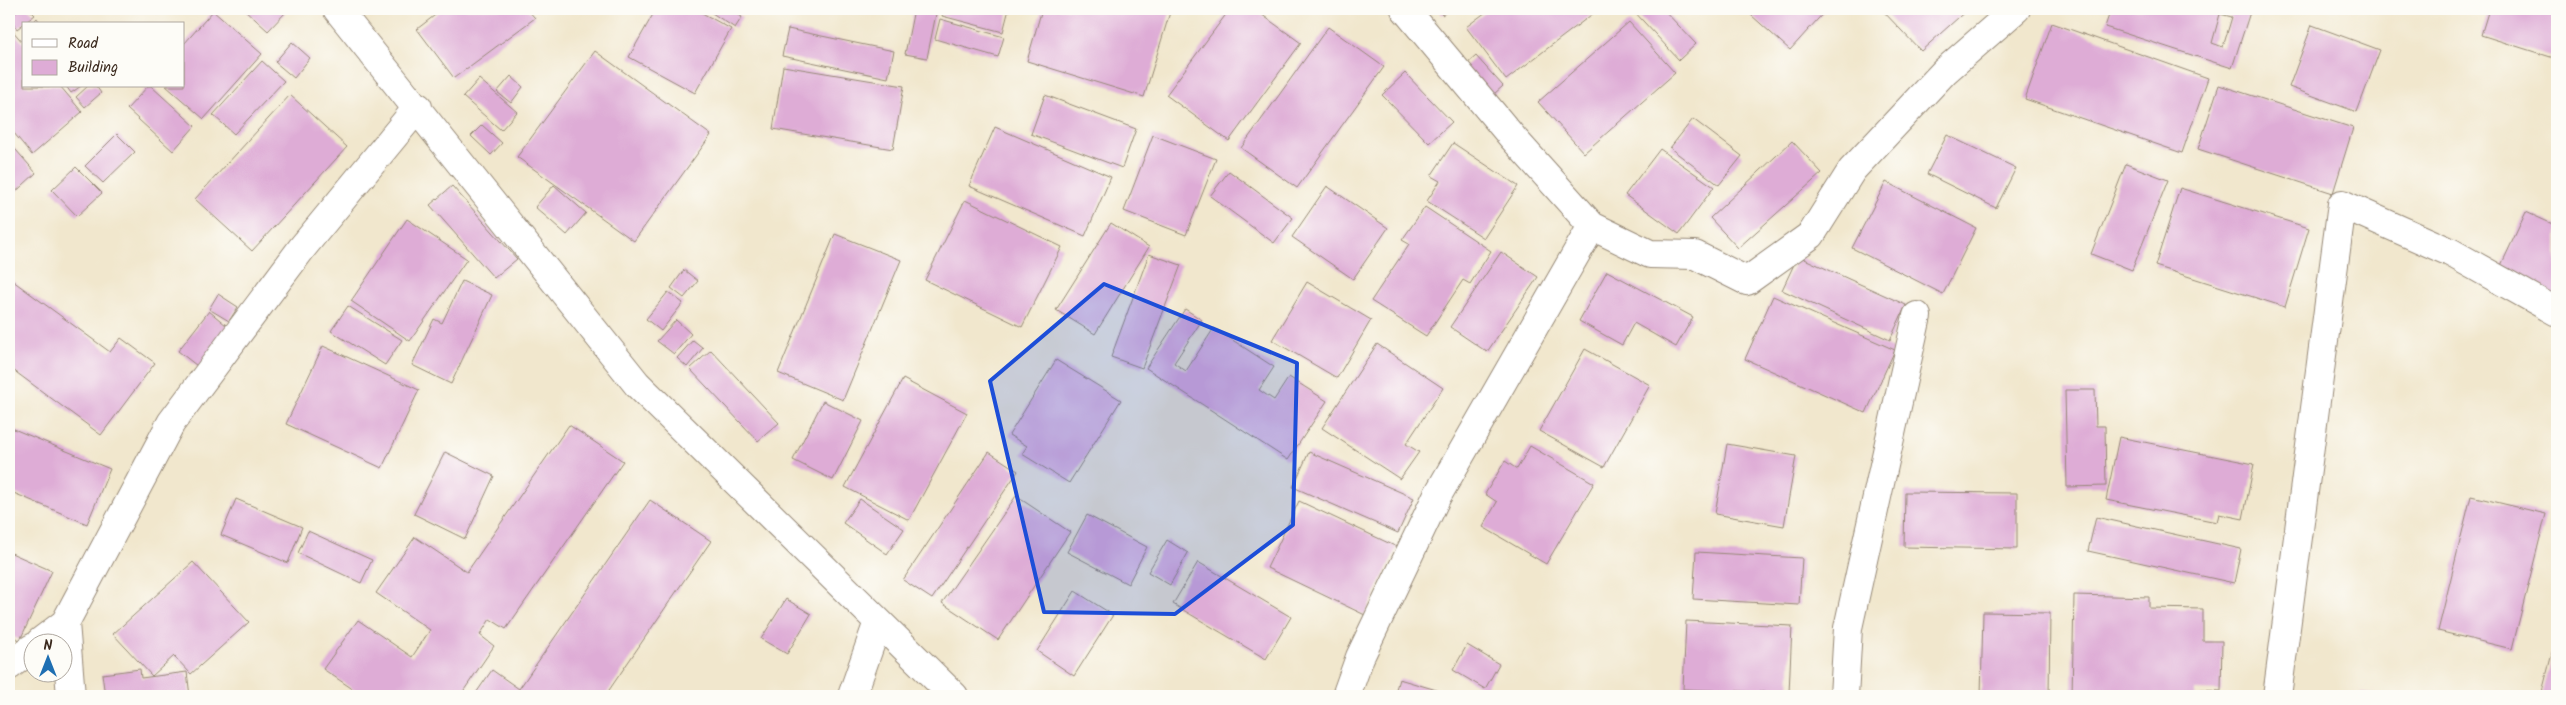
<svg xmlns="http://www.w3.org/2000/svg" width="2566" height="705" font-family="Kalam,sans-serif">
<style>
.building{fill:#deacd6;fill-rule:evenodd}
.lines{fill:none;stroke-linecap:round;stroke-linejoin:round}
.minor-casing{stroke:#968876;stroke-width:30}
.minor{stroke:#fff;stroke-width:28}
.marked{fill:#1d4ed8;fill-opacity:0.2;stroke:#1d4ed8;stroke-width:4;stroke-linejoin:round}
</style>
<rect width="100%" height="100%" fill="#fdfcf7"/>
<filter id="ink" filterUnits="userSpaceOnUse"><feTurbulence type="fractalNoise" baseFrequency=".02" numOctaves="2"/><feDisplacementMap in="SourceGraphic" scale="10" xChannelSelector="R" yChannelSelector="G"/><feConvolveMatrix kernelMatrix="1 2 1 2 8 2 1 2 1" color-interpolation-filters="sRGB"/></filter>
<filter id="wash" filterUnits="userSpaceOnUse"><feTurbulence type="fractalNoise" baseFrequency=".0096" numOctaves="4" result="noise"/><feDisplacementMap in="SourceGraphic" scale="20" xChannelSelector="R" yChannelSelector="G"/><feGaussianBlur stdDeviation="1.12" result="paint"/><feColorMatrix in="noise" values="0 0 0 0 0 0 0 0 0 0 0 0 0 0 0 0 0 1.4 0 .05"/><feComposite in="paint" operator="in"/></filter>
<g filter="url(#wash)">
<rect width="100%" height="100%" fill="#f1e7cd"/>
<g id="blocks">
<path class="building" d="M20 9H29L35 15 17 29 9 18Z
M152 9H162L158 14Z
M244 9H282L286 12 268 31Z
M443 9H527L535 18 454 78 417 29Z
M656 9H695L731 29 695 93 629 57Z
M710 9H729L742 17 735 28 709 11Z
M914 9H937L927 58 905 54Z
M944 9H1009L1003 32 942 16Z
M1042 9H1171L1144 97 1027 61Z
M1230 9H1254L1301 43 1229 141 1166 95Z
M1438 9H1451L1442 15Z
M1490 9H1599L1506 80 1466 27Z
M1632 9H1663L1696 44 1679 60Z
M1733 9H1744L1740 14Z
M1757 9H1827L1790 50 1751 15Z
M1881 9H1968L1921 51Z
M2111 9H2251L2232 68 2105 27ZM2220 14 2232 17 2223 47 2212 43Z
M2489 9H2557V59L2481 35Z
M213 11 262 54 204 119 166 86H184V44Z
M37 18 41 24H31Z
M940 19 1004 37 998 57 935 39Z
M1629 22 1675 73 1584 153 1538 102Z
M2052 23 2208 78 2182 153 2025 99Z
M2312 25 2380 50 2357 112 2289 87Z
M1328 27 1384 67 1297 188 1241 148Z
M788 29 894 51 888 78 782 56Z
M12 30 24 44V86H60L82 112 32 155 9 127V33Z
M292 42 310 58 294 78 275 62Z
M595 51 711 135 634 241 517 157Z
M1476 56 1503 86 1485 102 1458 72Z
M262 61 284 81 234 134 213 115Z
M783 66 904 86 893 149 773 129Z
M1405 73 1452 122 1429 143 1382 95Z
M511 76 523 87 511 103 497 92Z
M479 79 517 112 501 130 463 97Z
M2219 85 2353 128 2333 193 2198 149Z
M66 86H81L71 93Z
M88 86H96L101 93 85 107 76 97Z
M148 86H151L195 126 173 151 127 109Z
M290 95 347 147 252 251 195 199Z
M1045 95 1136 129 1122 168 1031 134Z
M1693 119 1742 156 1719 185 1670 148Z
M482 125 502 143 491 155 471 136Z
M995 127 1111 177 1085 236 969 186Z
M117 134 135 152 103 183 85 166Z
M1153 135 1216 159 1186 235 1124 211Z
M1947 135 2016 168 1996 208 1927 174Z
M1792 141 1822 173 1738 248 1710 218Z
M9 142 36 173 9 198Z
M1453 143 1518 186 1484 238 1427 201 1440 181 1431 176Z
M1660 149 1714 187 1679 234 1625 195Z
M2126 164 2168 180 2132 270 2091 254Z
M76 167 102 193 77 216 52 190Z
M1229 171 1293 218 1274 243 1210 196Z
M1886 182 1976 228 1943 294 1852 248Z
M554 185 586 213 567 235 535 207Z
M452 186 517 259 494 278 430 205Z
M1327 186 1388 228 1353 279 1292 237Z
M2180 188 2309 228 2285 307 2155 266Z
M965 200 1062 247 1022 327 925 280Z
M1425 207 1491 251 1470 284 1463 280 1426 336 1371 301 1409 244 1402 240Z
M2526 212 2557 226V301L2497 274Z
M407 219 467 259 410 341 351 301Z
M1111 223 1149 247 1095 334 1056 310Z
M835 234 901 260 843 400 778 373Z
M1501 252 1538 277 1487 352 1450 327Z
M1149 254 1181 265 1142 368 1111 357Z
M1798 256 1906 305 1890 340 1782 290Z
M684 270 698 281 684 298 671 288Z
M1607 271 1693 317 1676 347 1634 323 1622 345 1579 321Z
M13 281 110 352 121 338 155 363 101 435 9 367V287Z
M462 281 492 295 451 384 412 365 434 319 442 323Z
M1307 282 1371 320 1337 378 1272 340Z
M668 292 683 303 661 331 646 319Z
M218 294 238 307 229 321 209 309Z
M1773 296 1895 350 1866 413 1745 359Z
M348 306 402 340 385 365 331 331Z
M1185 309 1202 320 1174 363 1186 371 1214 328 1274 367 1259 390 1274 400 1289 377 1327 401 1288 460 1146 368Z
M209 311 232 330 201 369 178 351Z
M676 320 691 334 674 354 657 341Z
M693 340 703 348 687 367 677 358Z
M1377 344 1443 388 1406 444 1419 452 1400 479 1322 428Z
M323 346 419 390 382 468 286 424Z
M1585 349 1650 385 1604 467 1539 431Z
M711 350 779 423 758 441 690 369Z
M1056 360 1121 400 1069 483 1022 454 1027 446 1009 435Z
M903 379 967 413 909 520 845 487Z
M2065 390H2095L2096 426H2105L2106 486 2067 487Z
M823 401 863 421 833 480 793 460Z
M569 425 623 461 506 629 490 619 480 635 494 646 460 696H363L323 669 358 620 412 657 430 630 376 593 415 537 467 572Z
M9 427 110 469 87 524 9 491Z
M2119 437 2254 464 2243 519 2219 514 2217 522 2106 500Z
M1727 444 1796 456 1784 526 1715 514Z
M1530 446 1594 483 1546 564 1483 527 1497 502 1485 494 1505 461 1517 469Z
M445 452 494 476 465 539 414 514Z
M989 452 1018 471 932 599 903 580Z
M1309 452 1414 498 1398 533 1293 487Z
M1905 492 2017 493V549L1904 547Z
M1016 496 1070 532 998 640 942 603Z
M2471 496 2546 514 2512 649 2438 631Z
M236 499 302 527 288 563 221 535Z
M860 499 904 529 887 554 843 523Z
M650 500 711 541 605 696H474L492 670 519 689Z
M1299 501 1397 547 1365 615 1267 568Z
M1087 515 1147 547 1128 584 1067 552Z
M2096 517 2241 549 2234 583 2088 551Z
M308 531 372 560 361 583 298 553Z
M1167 540 1188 553 1170 585 1148 572Z
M9 552 52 571 20 640 9 635Z
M1696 552 1802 558 1799 605 1693 599Z
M193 562 249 622 191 674 174 656 152 676 113 634Z
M1198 562 1291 617 1266 659 1173 604Z
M1075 591 1113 615 1074 676 1037 651Z
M2074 595 2149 597V608L2203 609V641H2222L2221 691 2195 690V696H2072Z
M786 599 811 614 787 654 761 639Z
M1983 612 2050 613 2049 696H1981Z
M1686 621 1792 626 1789 693 1683 689Z
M2557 634V696H2541Z
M1467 645 1499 664 1485 689 1453 670Z
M140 669 141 678 187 672 190 696H105L102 674Z
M1399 679 1457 696H1394Z
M2362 693 2376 695V696H2361Z"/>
</g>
</g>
<g filter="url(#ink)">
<use href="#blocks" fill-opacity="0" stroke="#968876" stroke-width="1"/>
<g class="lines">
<g class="minor-casing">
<path id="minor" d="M337 9 637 384 954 696
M1405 9 1513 138 1592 226 1650 254 1695 255 1747 281 1811 235 1852 170 1945 71 2016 9
M65 623 71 696
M40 642 65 623 171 423 302 248 418 107
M9 666 32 648
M852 696 878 622
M1346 696 1360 657 1437 496 1592 226
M1844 696 1848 628 1917 316
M2277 696 2342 204 2450 252 2557 312"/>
</g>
<use href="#minor" class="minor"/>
</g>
</g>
<path class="marked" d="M1104 284 1297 363 1293 525 1175 614 1044 612 990 381Z"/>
<rect width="2566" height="705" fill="none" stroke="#fdfcf7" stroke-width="30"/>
<rect x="22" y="22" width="162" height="65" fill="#fdfcf7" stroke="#afa8a0"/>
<rect x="32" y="39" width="25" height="8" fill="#ffffff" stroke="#afa8a0"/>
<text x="68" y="48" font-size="15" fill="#3b2a1e">Road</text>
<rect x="32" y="60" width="25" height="15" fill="#deacd6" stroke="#afa8a0"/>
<text x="68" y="72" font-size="15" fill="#3b2a1e">Building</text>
<g transform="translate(48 658)"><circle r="24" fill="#fdfcf7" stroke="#afa8a0"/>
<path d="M0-4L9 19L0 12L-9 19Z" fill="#1f6fb2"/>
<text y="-8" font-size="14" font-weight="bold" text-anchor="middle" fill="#3b2a1e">N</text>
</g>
</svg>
